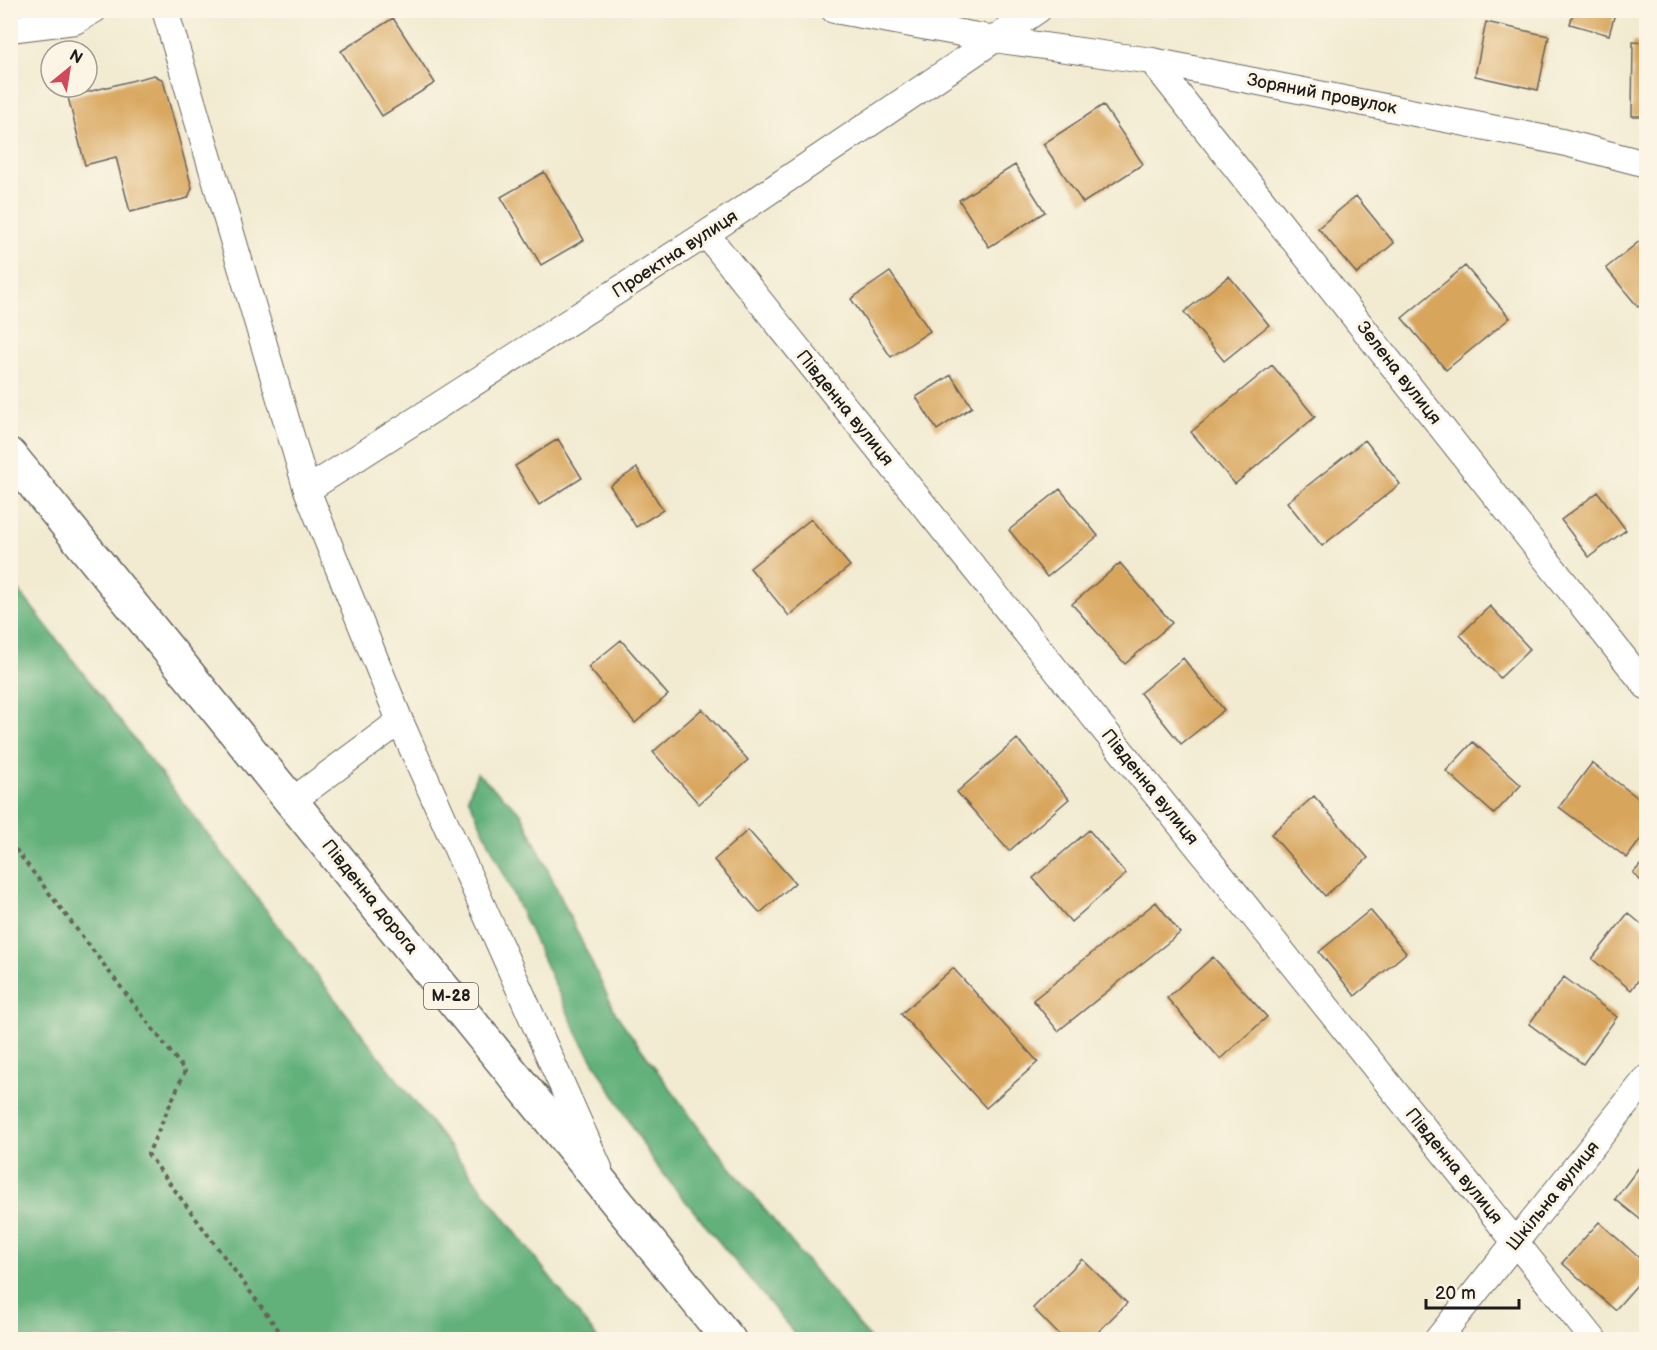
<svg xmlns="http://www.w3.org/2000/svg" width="1657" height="1350" font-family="'Balsamiq Sans',sans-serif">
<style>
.forest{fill:#62b07a;stroke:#3f664b;stroke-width:1.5}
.building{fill:#d8a55c}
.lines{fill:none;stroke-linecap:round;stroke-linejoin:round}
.street-casing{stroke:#67645c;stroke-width:28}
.highway-casing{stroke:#67645c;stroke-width:36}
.path{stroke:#67645c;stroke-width:4;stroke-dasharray:4.5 4.5;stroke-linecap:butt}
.street{stroke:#fff;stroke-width:26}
.highway{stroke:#fff;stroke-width:33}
.labels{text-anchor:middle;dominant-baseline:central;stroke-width:6;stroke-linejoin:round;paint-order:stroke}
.shield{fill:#fcf5e5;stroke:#5f5d58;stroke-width:1.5}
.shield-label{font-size:16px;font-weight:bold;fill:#1c1c1c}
.street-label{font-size:18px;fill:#1c1c1c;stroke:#fcf5e5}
</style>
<rect width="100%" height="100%" fill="#fcf5e5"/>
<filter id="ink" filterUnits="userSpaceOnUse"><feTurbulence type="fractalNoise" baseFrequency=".0167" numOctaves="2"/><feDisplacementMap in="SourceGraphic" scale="12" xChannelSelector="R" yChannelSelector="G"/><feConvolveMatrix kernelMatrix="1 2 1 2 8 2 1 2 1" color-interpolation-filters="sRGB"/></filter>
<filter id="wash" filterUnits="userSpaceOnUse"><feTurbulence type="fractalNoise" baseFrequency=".008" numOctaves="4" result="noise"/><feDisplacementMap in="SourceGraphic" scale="24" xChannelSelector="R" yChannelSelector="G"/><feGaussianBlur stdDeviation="1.35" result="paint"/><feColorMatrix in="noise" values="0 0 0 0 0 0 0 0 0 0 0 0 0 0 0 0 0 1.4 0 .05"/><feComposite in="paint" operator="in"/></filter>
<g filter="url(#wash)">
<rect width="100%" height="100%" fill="#f2ebd2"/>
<path class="forest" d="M10 580H11L598 1339H11Z
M477 773 521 813 616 1014 701 1131 870 1339H799L655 1164 579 1037 468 797Z"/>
<g id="blocks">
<path class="building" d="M1574 10H1616L1609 35 1570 24Z
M393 18 435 83 382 116 341 51Z
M1486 22 1549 36 1538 90 1475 76Z
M1633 42 1646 43V116H1632Z
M154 75 163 80 192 188 188 198 130 212 116 157 85 165 68 97Z
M1103 105 1143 164 1083 203 1043 144Z
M1015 165 1045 212 989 247 959 200Z
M544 172 584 240 541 265 501 197Z
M1356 196 1394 243 1357 274 1318 228Z
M1641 240 1646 246V300L1638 307 1606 268Z
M1465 266 1510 318 1446 370 1402 318Z
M890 272 930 331 891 357 851 299Z
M1229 276 1269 325 1224 361 1184 312Z
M1272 365 1315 417 1235 484 1191 432Z
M951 375 972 407 937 430 916 397Z
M558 439 582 478 539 505 515 466Z
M1365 440 1400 484 1322 546 1287 502Z
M637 468 663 510 636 527 610 486Z
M1060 489 1098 536 1047 577 1009 530Z
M1598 492 1626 530 1589 557 1561 520Z
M811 519 850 566 789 616 750 568Z
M1120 563 1172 623 1125 664 1072 604Z
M1490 606 1530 649 1500 678 1460 635Z
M621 640 668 695 635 723 588 667Z
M1183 658 1224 710 1181 744 1140 693Z
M702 709 748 760 699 804 653 752Z
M1017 739 1069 799 1009 851 957 792Z
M1473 742 1521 785 1494 814 1446 771Z
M1592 763 1646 804V832L1627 858 1559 807Z
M1314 796 1368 858 1325 896 1271 834Z
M748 830 795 883 760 913 714 860Z
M1089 830 1126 874 1071 922 1033 878Z
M1646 859V886L1633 873Z
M1156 902 1180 933 1058 1031 1033 1000Z
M1370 910 1406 953 1355 996 1319 952Z
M1628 913 1646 928V970L1631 990 1592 959Z
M1213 957 1267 1017 1220 1059 1167 998Z
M953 968 1038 1062 986 1108 901 1014Z
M1564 977 1617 1017 1583 1064 1529 1024Z
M1646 1158V1224L1615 1199Z
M1599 1222 1646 1264V1275L1615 1310 1562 1263Z
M1082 1259 1127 1303 1090 1340H1064L1033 1308Z"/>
</g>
</g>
<g filter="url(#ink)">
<use href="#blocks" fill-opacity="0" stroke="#67645c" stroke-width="1.5"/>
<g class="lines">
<g class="street-casing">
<path id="street" d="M165 10 307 490 400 721 599 1168
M834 10 994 39 1152 61 1562 142 1646 164
M10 29 75 21 94 10
M1152 61 1646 686
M706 234 1594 1340
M307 490 706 234 1038 10
M292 801 400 721
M1437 1340 1646 1079"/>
</g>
<g class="highway-casing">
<path id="highway" d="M10 455 729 1340"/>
</g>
<path class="path" d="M10 842 185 1071 148 1154 286 1340"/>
<use href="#street" class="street"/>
<use href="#highway" class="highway"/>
</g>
</g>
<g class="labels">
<rect class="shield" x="424" y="983" width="54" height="26" rx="4.5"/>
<g class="shield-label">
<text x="451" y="996">М-28</text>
</g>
<g class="street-label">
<text transform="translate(1322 94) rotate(11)">Зоряний провулок</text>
<text transform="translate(675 254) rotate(-33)">Проектна вулиця</text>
<text transform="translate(1399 373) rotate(52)">Зелена вулиця</text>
<text transform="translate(845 408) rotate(51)">Південна вулиця</text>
<text transform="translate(1150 787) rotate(51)">Південна вулиця</text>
<text transform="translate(370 897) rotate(51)">Південна дорога</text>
<text transform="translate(1454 1166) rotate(51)">Південна вулиця</text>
<text transform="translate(1553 1196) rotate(-51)">Шкільна вулиця</text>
</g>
</g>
<rect width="1657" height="1350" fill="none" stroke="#fcf5e5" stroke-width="36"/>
<g transform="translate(69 69) rotate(30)"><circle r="28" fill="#fcf5e5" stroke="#a29e95" stroke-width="1.5"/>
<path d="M0-4.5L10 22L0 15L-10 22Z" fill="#d1495b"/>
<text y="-9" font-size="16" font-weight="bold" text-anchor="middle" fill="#1c1c1c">N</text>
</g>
<path d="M1426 1299v9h93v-9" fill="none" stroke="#1c1c1c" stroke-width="3"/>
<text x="1435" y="1299" font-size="18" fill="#1c1c1c" stroke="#fcf5e5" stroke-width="4.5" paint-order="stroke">20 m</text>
</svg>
